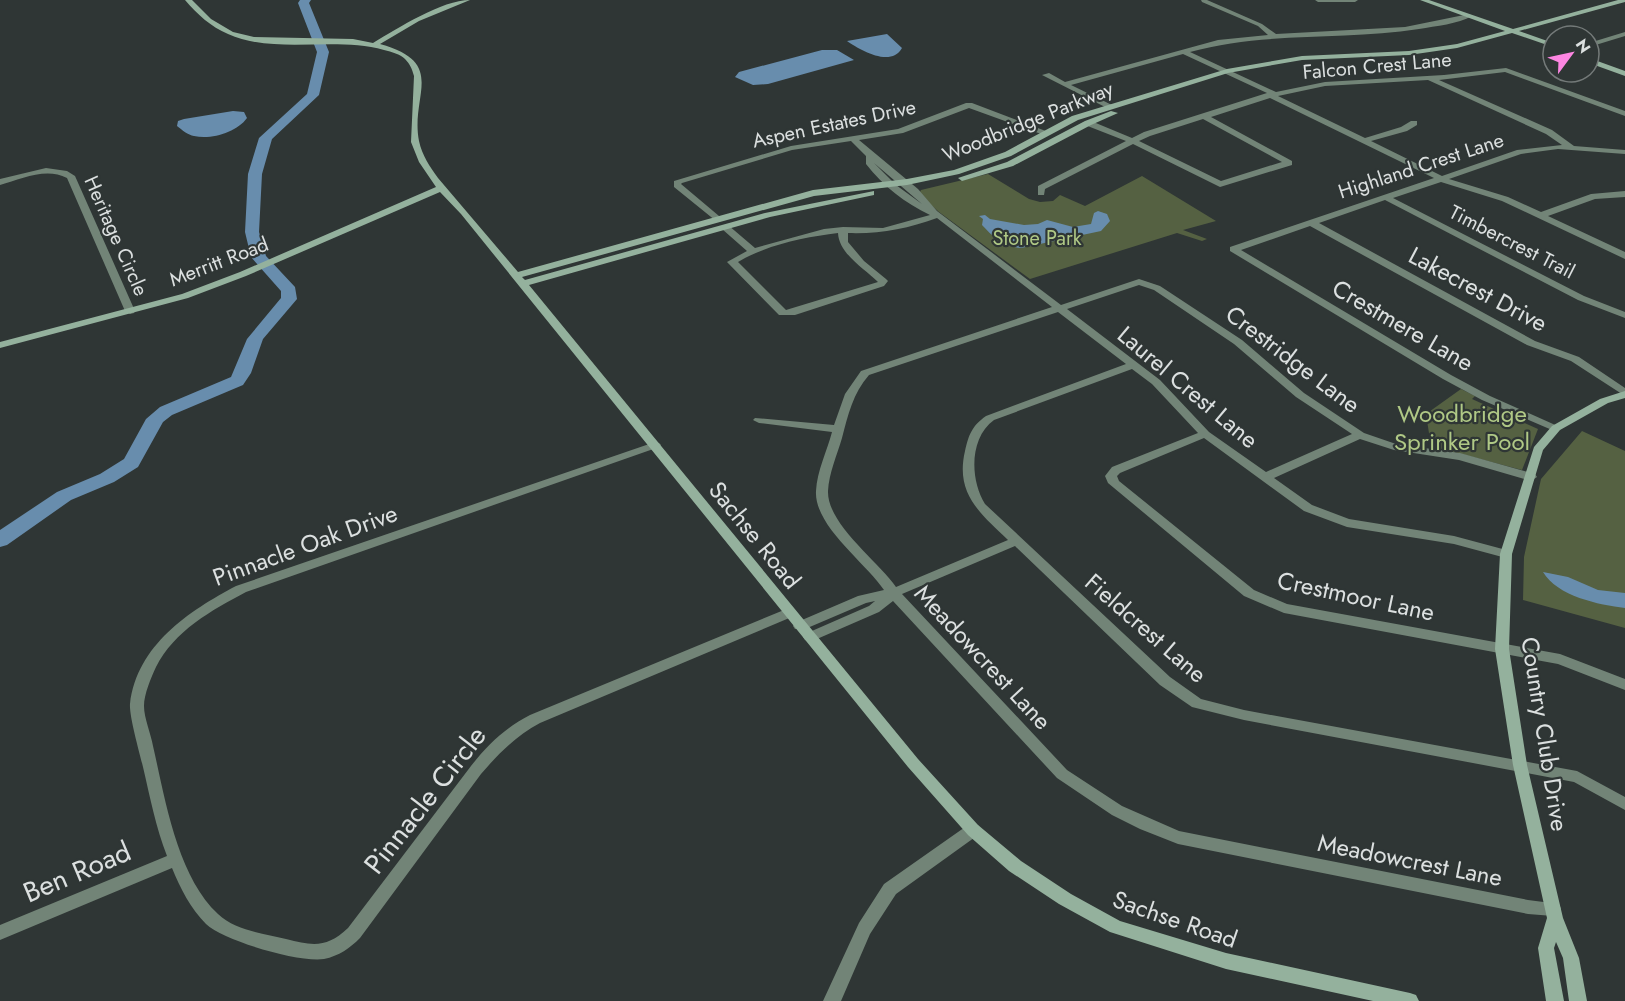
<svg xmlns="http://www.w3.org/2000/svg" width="1625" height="1001" font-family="Jost,sans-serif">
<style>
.green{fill:#556142}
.water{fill:#688dad}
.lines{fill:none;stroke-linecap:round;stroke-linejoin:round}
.river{fill:#688dad;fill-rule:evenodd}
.street{fill:#728477;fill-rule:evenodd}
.secondary{fill:#94b19d;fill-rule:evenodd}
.labels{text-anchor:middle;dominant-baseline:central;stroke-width:4.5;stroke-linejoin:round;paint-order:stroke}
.far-street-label{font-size:20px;fill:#dce0e0;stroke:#2f3635}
.far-park-label{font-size:20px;fill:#b0c986;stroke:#2f3635}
.street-label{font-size:24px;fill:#dce0e0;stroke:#2f3635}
.park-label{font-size:24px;fill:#b0c986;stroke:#2f3635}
.near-street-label{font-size:28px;fill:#dce0e0;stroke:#2f3635}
</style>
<rect width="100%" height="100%" fill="#2f3635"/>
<path class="green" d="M988 174 1029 199 1040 202 1053 201 1060 195 1085 206 1142 176 1216 221 1183 230 1207 239 1202 241 1177 233 1030 279 939 212 919 194 921 190Z
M1461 389 1475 396 1472 399 1538 429 1522 470 1431 446 1426 414Z
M1582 431 1625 451V628L1523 600 1524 557 1541 479Z"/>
<path class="water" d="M887 34 902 48C891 68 860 50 847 41Z
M822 50H837L854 60 768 84 753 85 735 77 739 72Z
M233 111 244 112 247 118C237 132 212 140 194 136 188 135 182 130 177 126L178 121 184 119Z
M1098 211 1107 214 1110 221 1101 231 1021 248C1004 247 992 236 982 225L983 219 979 216 985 215 990 219 1024 225 1038 224 1047 220 1073 227 1091 224 1094 213Z
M1543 572 1568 577 1598 590 1625 593V608C1599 605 1557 596 1543 572Z"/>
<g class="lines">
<path class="river" d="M300 0H311L309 3 329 52 319 95 272 139 262 174 259 232 266 256 295 287 297 299 263 339 251 373 243 385 172 415 163 422 138 467 114 482 71 500 7 545 0 547V530L57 492 100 474 124 459 146 419 160 407 231 377 247 339 281 298V291L251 257 245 232 248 174 259 138 307 94 317 52 298 3Z"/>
<path class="street" d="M1201 0H1207L1262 24 1276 34 1405 27 1469 14 1472 16C1458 24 1436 26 1419 29 1343 41 1265 31 1190 52L1276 92 1325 82 1444 75 1506 68 1625 111V116L1505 72 1439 80 1552 130 1574 146 1625 150V154L1558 149 1521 154 1449 179 1508 197 1541 212 1591 194 1625 191V197L1595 199 1548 216 1625 252V259L1502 201 1441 182 1393 198 1584 296 1625 312V318L1578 300 1385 200 1319 223 1535 341 1579 357 1625 388V396L1571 361 1527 345 1310 226 1241 250 1451 375 1490 396 1562 428 1556 431 1552 430 1482 400 1443 379 1230 251V247L1434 178 1270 98 1211 117 1292 161V165L1220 187 1133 144 1045 189 1044 195H1038V186L1126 141 1085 125V121H1091L1132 138 1144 132 1267 93 1183 54 1071 85 1112 105 1113 107 1109 109 1042 75 1049 73 1065 82 1218 40 1268 35 1258 26 1202 2ZM1428 80 1546 134 1562 145 1517 150 1442 176 1371 141 1407 131 1417 125V121H1411L1401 127 1365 138 1278 96 1325 86ZM1203 119 1282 162 1221 181 1139 141 1150 136Z
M1315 0H1358L1355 2H1318Z
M1625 32V36L1589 47V43Z
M966 103H972L1051 133 1044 135 969 108 903 133 859 140 918 189 937 211 1061 305 1139 279 1160 286 1242 340 1304 393 1364 433 1396 444 1460 453 1535 474 1537 477 1531 481 1459 460 1394 450 1360 439 1274 478 1312 505 1349 519 1454 536 1510 551 1512 554 1510 557 1506 558 1454 544 1347 527 1304 511 1204 438 1120 473 1117 476 1119 481 1254 590 1287 604 1560 654 1625 679V690L1558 664 1284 613 1244 596 1108 483 1105 476 1112 467 1198 433 1152 384 1132 369 994 420C969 438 970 480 985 504L1170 677 1201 699 1244 710 1577 771 1625 797V810L1574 782 1244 720 1192 707 1160 685 1015 546 902 594 1067 770 1122 806 1179 831 1528 900 1559 904 1561 909 1559 914 1553 916 1528 914 1178 844 1140 829 1112 815 1057 778 893 601 879 612 810 642 805 640 803 637 805 634 869 606 875 601 866 603 805 629H795L793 626 795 623 858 596 884 590C866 563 814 526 816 491 817 471 827 451 832 432L759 423 753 420 755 418 834 425 845 394 861 371 1052 307 937 218C907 229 880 234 848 233V242L864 261 886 279 888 281 884 286 795 315H779L727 262 747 251 722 229V225H728L755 248 824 229 843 227 883 228 930 215C905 203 883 186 866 164V156L851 141 792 150 682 183 681 184 719 216V220L716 221 674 187V181L791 146 898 129ZM874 163 922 204 896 185ZM838 233C839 254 864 268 878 282L786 310 738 262C766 245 805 237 838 233ZM1139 285 1154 290 1234 344 1296 397 1352 434 1266 472 1209 432 1160 380 1067 309ZM1058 312 1126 364 986 416C972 426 969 434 965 451 955 494 980 513 1008 540L896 587C878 561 827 524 828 491 829 473 837 455 842 438 848 415 853 393 869 375Z
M46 168 67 171 75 176 135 311 134 313 130 314 125 311 67 178C46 167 21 179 0 185V179Z
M655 442 659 443 661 445 659 447 246 592C212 610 174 631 156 667 151 678 144 694 144 706 144 718 151 734 153 746 165 798 177 876 218 914 236 931 263 933 286 939 313 946 327 948 348 928L471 766C488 744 505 728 530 715L784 610H794L796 613 794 616 540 723C516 736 499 753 481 774L360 938C350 948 339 956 324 959 300 963 224 941 206 924 191 909 180 888 172 868L0 940V925L167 856C156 828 150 797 143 767 140 754 129 716 130 704 137 645 189 611 236 586Z
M973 824 978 825 981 830 978 835 896 894 870 934 841 1001H823L859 923 884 884 968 825Z"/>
<path class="secondary" d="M185 0H192L211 19 233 32 254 37 353 39 373 43C398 28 442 0 470 0L419 21 380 44C448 63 410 95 419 141 422 155 430 167 438 178L518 272 813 190 907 179 954 170 1005 152 1072 116 1227 69 1302 56 1409 51 1457 44 1505 31 1420 0H1429L1513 29 1618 0H1625V2L1519 31 1553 43V47L1512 33 1457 48 1409 55 1302 60 1228 73 1078 120 1011 156 959 174 907 185 814 196 522 277 525 280 765 213 874 191V195L770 217 529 285 918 759 978 825 1021 861 1071 894 1120 921 1226 953 1410 993 1416 995 1419 1001H1373L1226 969 1110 932 1059 904 1009 871 968 835 908 767 461 214 440 192 246 276 188 298 0 348V342L182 294 240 272 436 187 419 162 411 142 414 76C412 69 410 64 405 59 400 54 392 52 384 50 334 36 275 55 228 34 211 27 197 14 185 0Z
M1589 58 1625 71V76L1589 63Z
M1111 111 1118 113 1091 125 1013 166 962 181 958 178 1007 162 1085 121Z
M1625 391V398L1608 403 1560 430 1543 450 1512 554 1509 649 1527 765 1563 918 1579 958 1587 1001H1569L1563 958 1556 942 1554 948 1564 1001H1546L1538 948 1547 918 1513 765 1495 649 1500 554 1534 447 1552 426 1600 399Z"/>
</g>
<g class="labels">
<g class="far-street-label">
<text transform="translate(1377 66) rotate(-5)">Falcon Crest Lane</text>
<text transform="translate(1028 122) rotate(-22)">Woodbridge Parkway</text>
<text transform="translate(834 124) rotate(-12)">Aspen Estates Drive</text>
<text transform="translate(1421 166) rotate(-18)">Highland Crest Lane</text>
<text transform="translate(116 236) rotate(66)">Heritage Circle</text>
<text transform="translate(1512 242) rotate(27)">Timbercrest Trail</text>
<text transform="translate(219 262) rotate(-21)">Merritt Road</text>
</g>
<g class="far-park-label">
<text x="1037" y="238">Stone Park</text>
</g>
<g class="street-label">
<text transform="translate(1478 289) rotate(28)">Lakecrest Drive</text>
<text transform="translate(1403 325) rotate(30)">Crestmere Lane</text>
<text transform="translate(1293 359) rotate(37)">Crestridge Lane</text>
<text transform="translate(1188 387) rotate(40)">Laurel Crest Lane</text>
<text transform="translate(755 535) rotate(51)">Sachse Road</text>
<text transform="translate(305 545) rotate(-20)">Pinnacle Oak Drive</text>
<text transform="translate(1356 596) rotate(12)">Crestmoor Lane</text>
<text transform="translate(1146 628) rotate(41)">Fieldcrest Lane</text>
<text transform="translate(983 657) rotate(47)">Meadowcrest Lane</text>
<text transform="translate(1545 734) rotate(81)">Country Club Drive</text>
<text transform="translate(1410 860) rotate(11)">Meadowcrest Lane</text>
<text transform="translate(1175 919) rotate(19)">Sachse Road</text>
</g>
<g class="park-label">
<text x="1462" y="413">Woodbridge<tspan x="1462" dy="28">Sprinker Pool</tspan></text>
</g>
<g class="near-street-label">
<text transform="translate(425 800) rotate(-52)">Pinnacle Circle</text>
<text transform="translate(77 872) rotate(-23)">Ben Road</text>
</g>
</g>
<g transform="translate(1571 54) rotate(57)"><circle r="28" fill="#2f3635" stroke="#747a79" stroke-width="1.5"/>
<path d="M0-4.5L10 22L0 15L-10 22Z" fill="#fd86e2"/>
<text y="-9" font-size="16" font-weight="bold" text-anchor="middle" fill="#dce0e0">N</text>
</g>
</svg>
